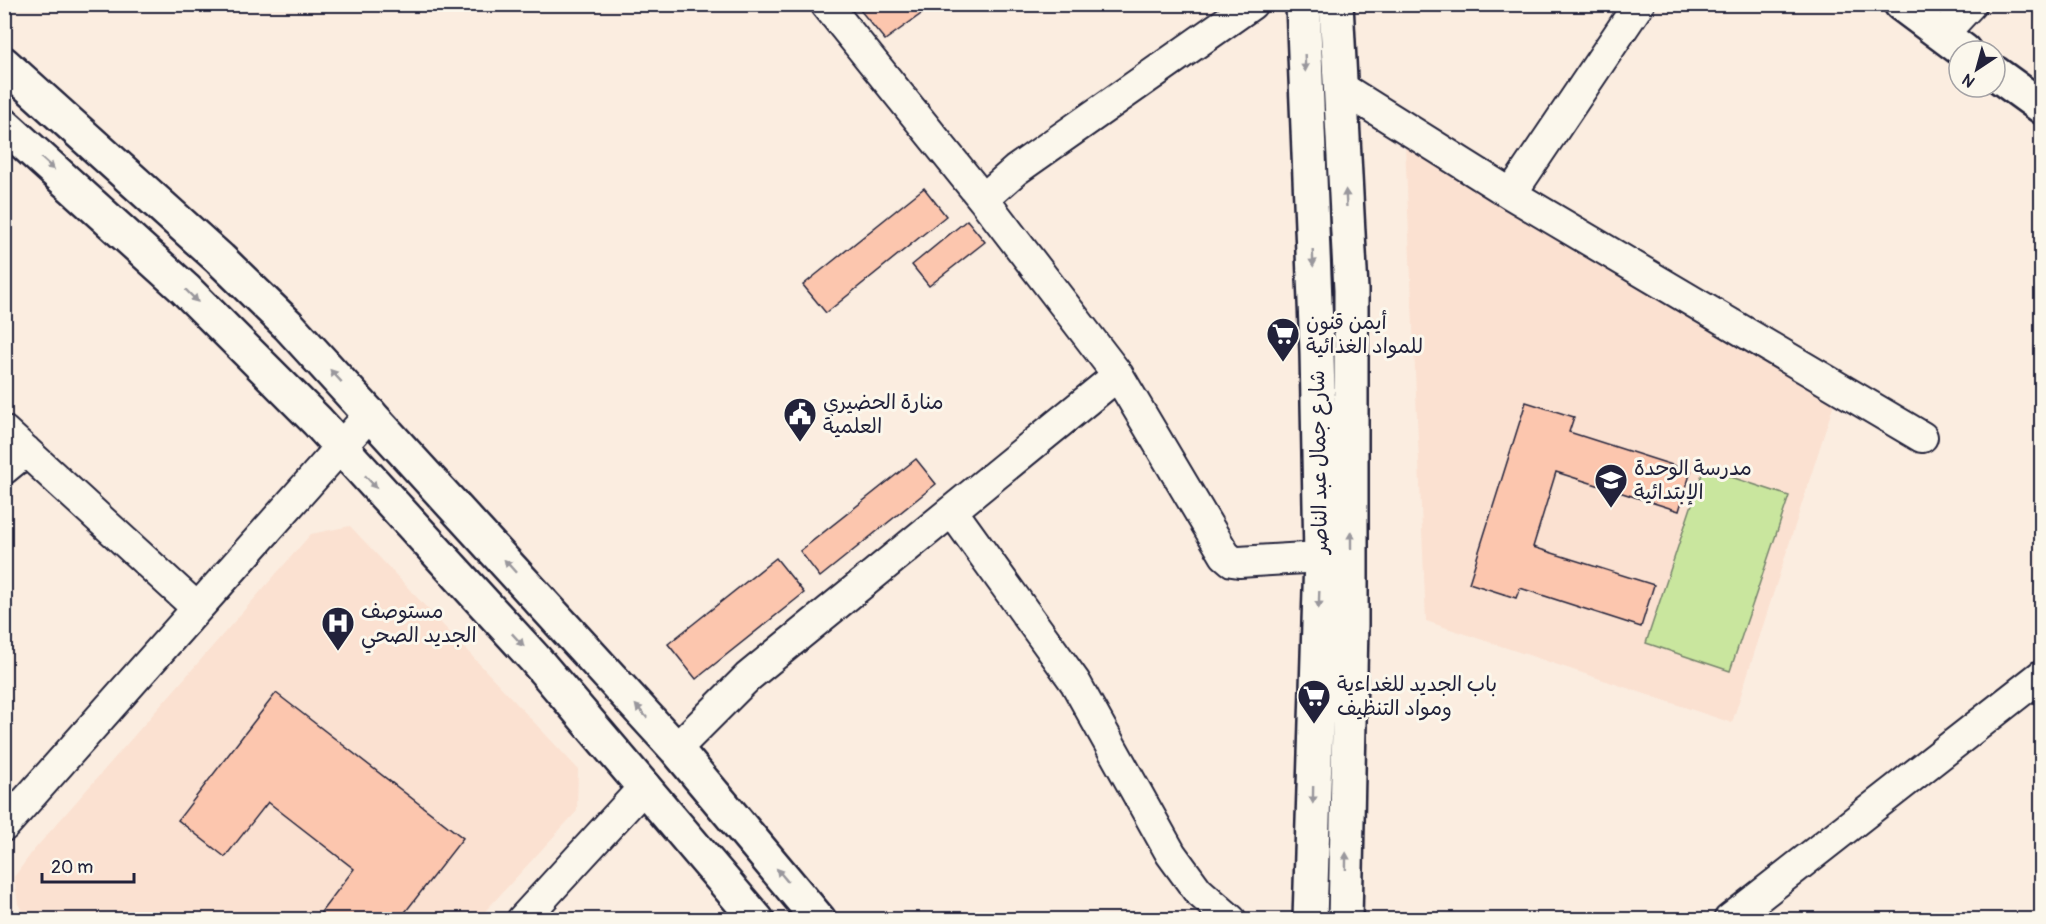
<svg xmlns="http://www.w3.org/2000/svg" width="2046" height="924" font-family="Pangolin,'Playpen Sans Arabic',sans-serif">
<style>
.built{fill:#fbe1d1}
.green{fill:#c9e69e;stroke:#76846c;stroke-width:1.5}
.building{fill:#fcc6ae;stroke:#22223b;stroke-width:1.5}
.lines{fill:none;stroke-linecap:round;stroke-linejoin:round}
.minor-casing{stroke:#22223b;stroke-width:34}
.major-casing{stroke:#22223b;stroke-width:38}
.minor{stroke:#fbf7ec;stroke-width:30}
.major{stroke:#fbf7ec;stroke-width:33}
.oneway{fill:#99979c}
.labels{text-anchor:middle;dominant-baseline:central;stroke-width:6;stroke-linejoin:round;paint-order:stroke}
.poi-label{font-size:21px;fill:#22223b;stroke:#fbf7ec;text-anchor:start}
.street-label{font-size:21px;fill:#22223b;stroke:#fbf7ec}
</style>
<rect width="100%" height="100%" fill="#fbede0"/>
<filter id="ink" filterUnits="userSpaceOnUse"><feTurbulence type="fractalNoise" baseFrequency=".0167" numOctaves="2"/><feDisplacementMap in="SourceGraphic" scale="12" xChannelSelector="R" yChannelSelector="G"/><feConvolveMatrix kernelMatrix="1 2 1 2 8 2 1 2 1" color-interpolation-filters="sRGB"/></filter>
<g filter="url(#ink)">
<path class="built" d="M1405 144 1836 397 1732 723 1426 621Z
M350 526 578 769 577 811 478 919H27L18 904 14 877 33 851 311 534Z"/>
<path class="green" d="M1704 468 1789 496 1730 671 1646 643Z"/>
<path class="building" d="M855 4H935L885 40Z
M924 188 946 216 826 313 803 285Z
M967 220 985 242 929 286 912 265Z
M1526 402 1574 417 1569 432 1691 471 1679 511 1556 472 1533 547 1654 585 1641 627 1520 588 1516 598 1469 583Z
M916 459 936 484 820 577 800 551Z
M776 558 804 593 696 679 668 644Z
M276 693 463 838 399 920H315L354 869 268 802 225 857 178 820Z"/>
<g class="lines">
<g class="minor-casing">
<path id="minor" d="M826 4 983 199 1118 375 1225 555 1232 561 1239 562 1321 557
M1942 35 1971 4
M1342 88 1511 194 1922 437
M1511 194 1639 4
M983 199 1016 170 1252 4
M4 431 197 608
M4 469 26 451
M952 511 1075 682 1171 854 1198 891 1231 920
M676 749 748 677 1118 375
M4 826 371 413
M522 920 645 786
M1729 920 2042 675"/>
</g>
<g class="major-casing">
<path id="major" d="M1303 4 1317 351 1321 557 1310 920
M1336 4 1351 290V624L1345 920
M1901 4 1964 51
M4 64 220 259 288 325 676 749 819 920
M1995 73 2042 107
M4 125 185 289 317 421 534 658 757 920"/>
</g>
<use href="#minor" class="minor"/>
<use href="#major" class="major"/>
</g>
<defs><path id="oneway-solid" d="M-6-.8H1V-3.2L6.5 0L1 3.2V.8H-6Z" transform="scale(1.5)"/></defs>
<g class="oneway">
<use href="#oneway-solid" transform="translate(1305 63) rotate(88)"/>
<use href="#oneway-solid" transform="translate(48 164) rotate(42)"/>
<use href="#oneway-solid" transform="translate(1346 198) rotate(-93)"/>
<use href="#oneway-solid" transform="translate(1313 258) rotate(88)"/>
<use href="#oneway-solid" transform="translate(192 296) rotate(45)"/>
<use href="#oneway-solid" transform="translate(336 376) rotate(-133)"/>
<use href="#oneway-solid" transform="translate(371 482) rotate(47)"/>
<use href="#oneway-solid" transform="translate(1351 540) rotate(-90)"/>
<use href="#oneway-solid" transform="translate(510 566) rotate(-132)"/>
<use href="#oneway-solid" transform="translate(1319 600) rotate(92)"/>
<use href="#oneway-solid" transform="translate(518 640) rotate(47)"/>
<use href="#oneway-solid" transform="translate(641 711) rotate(-132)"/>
<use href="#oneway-solid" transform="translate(1313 795) rotate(91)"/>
<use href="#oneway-solid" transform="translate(1346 861) rotate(-89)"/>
<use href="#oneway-solid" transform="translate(782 875) rotate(-130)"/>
</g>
</g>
<defs>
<g id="supermarket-pin" transform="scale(1.725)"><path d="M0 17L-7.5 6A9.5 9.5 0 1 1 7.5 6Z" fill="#22223b" stroke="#fbf7ec"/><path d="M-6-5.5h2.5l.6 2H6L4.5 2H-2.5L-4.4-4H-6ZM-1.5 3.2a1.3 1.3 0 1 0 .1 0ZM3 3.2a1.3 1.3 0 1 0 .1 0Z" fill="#fff"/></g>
<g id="civic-pin" transform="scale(1.725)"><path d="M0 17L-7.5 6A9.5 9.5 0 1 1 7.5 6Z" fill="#22223b" stroke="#fbf7ec"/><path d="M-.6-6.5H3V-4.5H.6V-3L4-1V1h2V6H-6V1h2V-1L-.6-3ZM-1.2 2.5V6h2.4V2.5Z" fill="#fff"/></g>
<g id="school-pin" transform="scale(1.725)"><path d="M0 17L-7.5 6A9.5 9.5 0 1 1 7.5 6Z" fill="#22223b" stroke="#fbf7ec"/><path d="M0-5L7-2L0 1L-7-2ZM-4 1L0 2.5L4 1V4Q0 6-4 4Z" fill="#fff"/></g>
<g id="hospital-pin" transform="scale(1.725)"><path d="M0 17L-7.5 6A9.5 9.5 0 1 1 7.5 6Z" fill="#22223b" stroke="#fbf7ec"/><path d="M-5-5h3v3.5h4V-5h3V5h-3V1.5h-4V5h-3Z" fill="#fff"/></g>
</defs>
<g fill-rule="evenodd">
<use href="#supermarket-pin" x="1283" y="334"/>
<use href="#civic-pin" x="800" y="414"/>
<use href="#school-pin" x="1611" y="480"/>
<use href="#hospital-pin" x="338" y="623"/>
<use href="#supermarket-pin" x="1314" y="696"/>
</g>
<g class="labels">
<g class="poi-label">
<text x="1306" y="322">أيمن قنون<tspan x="1306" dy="24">للمواد الغذائية</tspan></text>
<text x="823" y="402">منارة الحضيري<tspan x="823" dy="24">العلمية</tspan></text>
<text x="1634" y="468">مدرسة الوحدة<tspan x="1634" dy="24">الإبتدائية</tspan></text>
<text x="361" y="611">مستوصف<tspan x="361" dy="24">الجديد الصحي</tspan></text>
<text x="1337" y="684">باب الجديد للغداءية<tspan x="1337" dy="24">ومواد التنظيف</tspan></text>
</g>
<g class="street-label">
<text transform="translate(1319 462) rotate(-91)">شارع جمال عبد الناصر</text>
</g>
</g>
<rect width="2046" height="924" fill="none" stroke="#fbf7ec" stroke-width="24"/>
<rect x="12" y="12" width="2022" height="900" fill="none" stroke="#22223b" stroke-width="2" filter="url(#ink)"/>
<g transform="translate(1977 69) rotate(216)"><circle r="28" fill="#fbf7ec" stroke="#a4a2a5" stroke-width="1.5"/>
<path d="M0-4.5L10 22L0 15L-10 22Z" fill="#22223b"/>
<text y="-9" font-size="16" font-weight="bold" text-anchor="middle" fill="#22223b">N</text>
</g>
<path d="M42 873v9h92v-9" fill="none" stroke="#22223b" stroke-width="3"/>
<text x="51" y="873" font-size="18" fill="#22223b" stroke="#fbf7ec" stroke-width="4.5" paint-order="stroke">20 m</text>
</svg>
